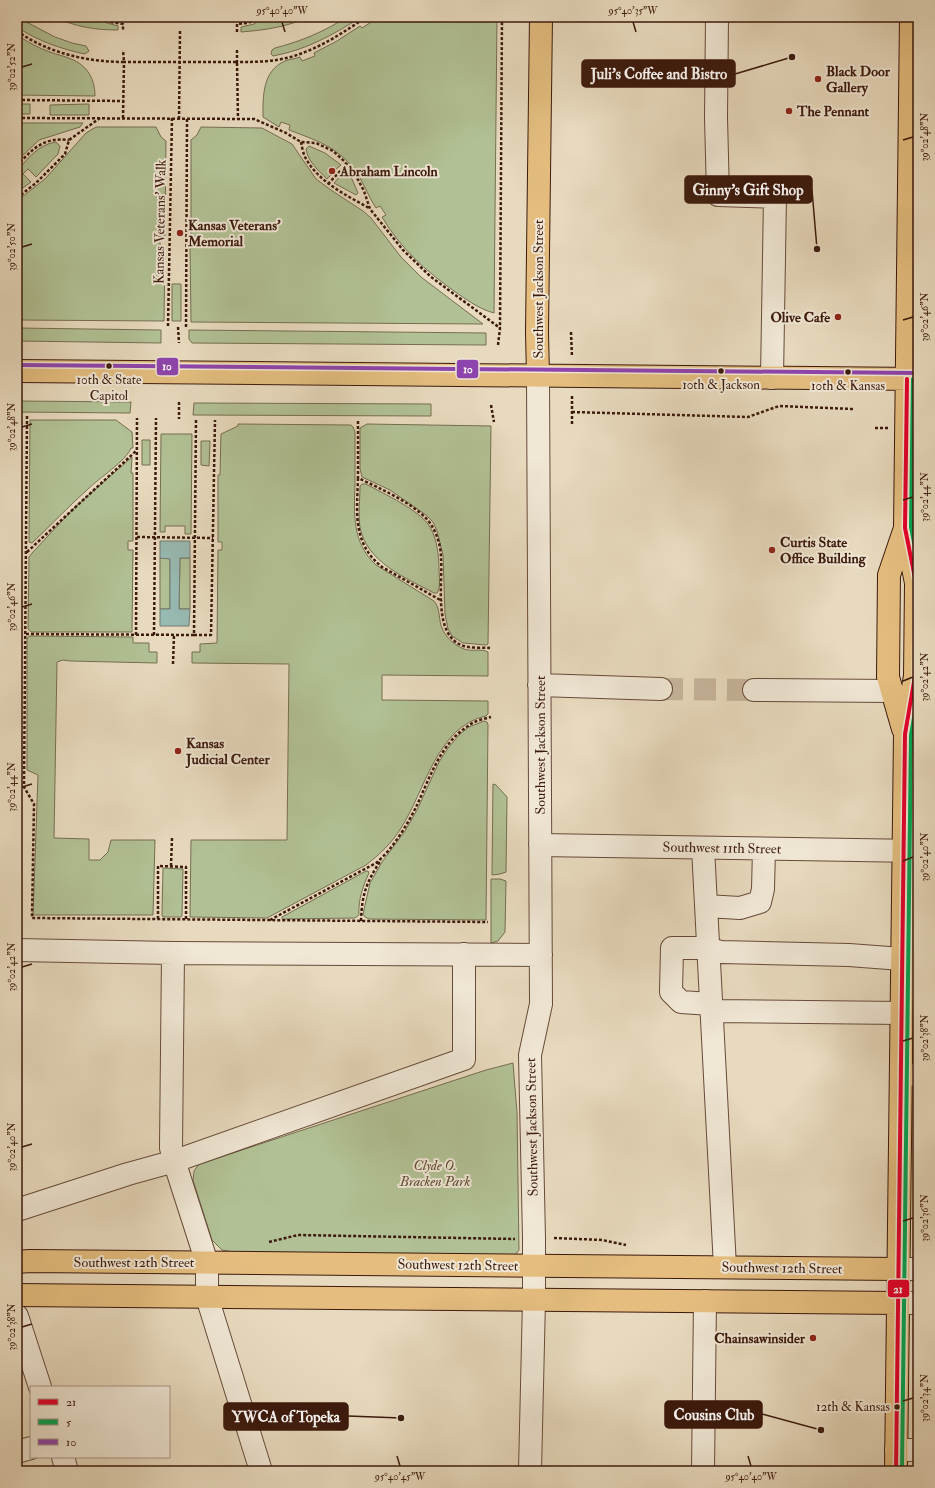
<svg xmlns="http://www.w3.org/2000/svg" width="935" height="1488" font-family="'IM FELL Double Pica',serif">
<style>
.green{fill:#b1c195;stroke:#766e51}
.water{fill:#97bab2;stroke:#737a70}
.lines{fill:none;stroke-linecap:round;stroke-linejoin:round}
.minor-tunnel{stroke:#c6b49b;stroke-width:22;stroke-dasharray:22 11;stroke-linecap:butt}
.minor-casing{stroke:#674a39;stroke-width:24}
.major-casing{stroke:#3c1a0d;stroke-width:24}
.path{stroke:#3c1a0d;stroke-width:2.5;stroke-dasharray:3 2;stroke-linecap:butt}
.minor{stroke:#f0e7d5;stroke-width:22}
.major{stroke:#e4bd7f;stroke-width:22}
.bus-1-casing{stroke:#f0e7d5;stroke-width:7}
.bus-2-casing{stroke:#f0e7d5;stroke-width:7}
.bus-3-casing{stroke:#f0e7d5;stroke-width:7}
.bus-1{stroke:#e4002b;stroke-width:4}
.bus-2{stroke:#00a651;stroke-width:4}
.bus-3{stroke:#8e44ad;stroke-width:4}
.ticks{fill:none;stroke:#3c1a0d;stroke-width:1.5}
.poi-dot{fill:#8f2418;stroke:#f0e7d5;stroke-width:1.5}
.bus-dot{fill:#3c1a0d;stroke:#f0e7d5;stroke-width:1.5}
.labels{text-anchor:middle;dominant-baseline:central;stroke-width:4;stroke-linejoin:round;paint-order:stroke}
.bus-label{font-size:13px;fill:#3c1a0d;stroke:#f0e7d5}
.poi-label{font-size:14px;font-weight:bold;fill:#3c1a0d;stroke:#f0e7d5;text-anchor:start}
.street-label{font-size:14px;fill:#3c1a0d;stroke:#f0e7d5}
.park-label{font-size:14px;font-style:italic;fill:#5f4c36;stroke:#f0e7d5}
.leader{fill:none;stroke:#3c1a0d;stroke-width:1.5}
.callout-dot{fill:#3c1a0d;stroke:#f0e7d5;stroke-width:1.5}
.callout{fill:#3c1a0d;stroke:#3c1a0d;stroke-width:1.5}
.callout-label{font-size:15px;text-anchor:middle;font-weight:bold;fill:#fff}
.line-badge{stroke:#f0e7d5;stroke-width:1.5}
.badge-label{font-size:11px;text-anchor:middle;font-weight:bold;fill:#fff}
.neatline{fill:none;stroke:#3c1a0d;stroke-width:1.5}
.ticks-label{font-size:10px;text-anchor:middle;fill:#3c1a0d}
</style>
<rect width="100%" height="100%" fill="#e8dabe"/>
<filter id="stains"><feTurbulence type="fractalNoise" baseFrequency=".005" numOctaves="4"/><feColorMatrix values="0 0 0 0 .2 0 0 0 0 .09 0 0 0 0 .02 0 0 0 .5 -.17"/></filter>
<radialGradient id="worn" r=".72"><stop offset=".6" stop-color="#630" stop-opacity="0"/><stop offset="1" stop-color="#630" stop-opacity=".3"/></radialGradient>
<path class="green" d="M17 17 55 37 72 43 86 46 89 51 85 54C61 49 38 41 17 27Z
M55 17H97L107 23 118 26V30C96 30 75 27 55 17Z
M264 17H309C286 27 266 30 241 32V27L254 24Z
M347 17H361C333 35 306 50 273 56L271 54 272 50 275 48C302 41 323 32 347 17Z
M375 17H497L494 313C479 309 467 300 454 291 426 271 400 248 382 217L386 215 380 206 376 208C370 199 366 189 361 180 343 149 321 142 289 130L290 125 281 122 279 127 263 117C263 97 262 71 285 61 289 59 295 59 300 57L302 61 315 56 314 53 337 41 360 26 362 28 376 19Z
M17 35C28 42 38 48 50 52 57 55 65 56 71 59 87 65 95 79 95 96L17 95Z
M17 104H30V114H17Z
M89 104V115H50V105Z
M17 123H83L80 127 39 140 17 161Z
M96 127H156L161 137 166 141 165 236H160V247L165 248 164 321 17 320V201L45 179 86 133Z
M201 127 262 128 292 144 316 179 331 190 363 211 371 218 401 257 421 277 483 324 191 322 190 247H196V237L191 236V140L197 135Z
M56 142 60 146 58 154 36 177 28 169 23 174 31 182 17 192V171C27 159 39 144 56 142Z
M309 146 325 153 341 165 335 170 331 166 328 170 332 174 327 179C318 170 308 162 306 149Z
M345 171 352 179 358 193 356 195 334 183Z
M172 284H181V321H172Z
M17 328 161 330V343L17 341Z
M189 330 486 333V345L192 343 189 339Z
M17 401 131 402 130 413 17 412Z
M194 403 431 404V416L193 415Z
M30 420H116L132 432 133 448H131C127 460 98 479 88 489 69 506 51 525 32 543L29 542Z
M238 424 351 425 353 427 355 432C355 449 355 467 355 484 354 514 352 543 376 565L434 601C439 607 439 614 440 621 442 634 452 644 464 649 471 652 481 648 488 652V676L382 675V700L488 701V714L486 716C437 726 425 791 401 828 392 843 379 855 366 865L267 918 190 917 191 840H287L289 664 192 663V652H200V644L217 643 218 550H222V542H218V475H220L221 434 238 426Z
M367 424 491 426 488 644 486 645 463 643 452 636 448 629 445 614 443 555 437 531 433 522 426 515 390 490 362 477 360 469V428Z
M161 434H192L191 534H185V526H165V532H160Z
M142 440H150V465H142Z
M201 441H210L209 466 201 465Z
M132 457 131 473H133V541H128V550H133L132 632H31L28 629 29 557 33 552 75 507Z
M362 484H366C384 494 420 510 430 527 437 539 439 556 439 569 439 576 441 588 437 593H434C406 578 366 562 360 527 358 514 360 499 360 486Z
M160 558H170V609H160Z
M180 558H190V609H179Z
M30 636 133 637V643H149V652H157V663L70 661 63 660 57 662 54 838 89 839V860H100L108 852 111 840H155L153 915H33L38 775 27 770V638Z
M484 721 487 722 488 725 486 920 369 919 365 917 363 914 370 883 382 862 405 831 417 810 439 762 448 748 460 734 469 727Z
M493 784 496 785 507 797 506 872 500 874 492 875Z
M163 868 183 869 182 916 181 917H163L162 915Z
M366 871H368L369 873C363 886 358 900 359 915L355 918 282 919V917Z
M491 879H500L506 881 505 932 498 941 491 943Z
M513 1063 517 1113 519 1250 516 1254 511 1256 238 1253 222 1250 212 1240 193 1180 194 1171 199 1164 486 1070Z"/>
<path class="water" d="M160 541H190V558H180L179 609H190L189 626H160V609H170V559L160 558Z"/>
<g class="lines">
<path class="minor-tunnel" d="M661 689 754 690"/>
<g class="minor-casing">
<path id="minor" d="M717 17 716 118 718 195 775 197 772 378
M539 685 661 689
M754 690 892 691
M540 845 918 851
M703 848 725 1267
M706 906 740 908 760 902 763 889 764 849
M17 950 173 953 541 955
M173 953 171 1148 178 1173 207 1263V1297L261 1471
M902 988H918
M711 1004 681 1002 671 992 672 948H707L721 952 849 955 902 959
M712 1011 901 1013
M901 1074 918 1075
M17 1210 128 1174 175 1161 464 1059V954
M898 1269H918
M898 1303H918
M17 1316 40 1387
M896 1450H918
M17 1452 31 1448
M63 1457 67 1471
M530 1471 534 1300V1238L530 1055 541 1004 538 376
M703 1471 705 1301"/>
</g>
<g class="major-casing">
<path id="major" d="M17 371 918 379
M538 376 537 332 541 17
M903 729 888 677 889 575 905 528
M17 1262 30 1261 898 1269
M17 1295 898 1303
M896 1471 905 734 915 676 916 583 905 528 911 17"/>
</g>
<path class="path" d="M102 17 110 22 123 24V30
M17 31C48 53 87 62 124 62L123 50
M237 32V24L248 23 259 17
M237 50V62C248 62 258 62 268 61 305 58 337 37 366 17
M17 100 124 101
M17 118 254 119 286 133 301 142 316 143 333 151 344 161 355 174 364 191 370 209 403 250 431 277 500 328
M123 118 124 62H237L238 119
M179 119 180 31
M301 142C302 147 303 153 305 157 318 182 346 195 369 208
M17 166C33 148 44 137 69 140
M328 184 347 164
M17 198 36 183 65 154 69 140 100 118
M168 326 172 118
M178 327 179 343
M186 327 187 119
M571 332 572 357
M498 345 500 328 502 17
M179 402V419
M491 405 494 422
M572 412 748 417 779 406 853 409
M27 416 24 787 34 804 32 918 488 922
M358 421V478C379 488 423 507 433 528 438 537 441 548 441 558 443 582 433 633 461 645 470 649 482 647 491 648
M572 424V396
M875 428H888
M358 478C357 512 352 543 382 567L442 601
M137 537 213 538
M27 552 136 451
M26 634 194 635 196 419
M136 635 137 418
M154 635 156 418
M194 635H211L215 420
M173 664 174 635
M171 866 172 838
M158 919V866L186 867V919
M270 920 376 863C392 850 408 824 417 805 430 777 441 743 468 726 474 721 483 719 491 717
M361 921C362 894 366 883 381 860
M554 1238 602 1240 626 1245
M269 1242 298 1235 515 1239"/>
<use href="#minor" class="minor"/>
<use href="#major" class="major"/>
<g class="bus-1-casing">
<path id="bus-1" d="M896 1471 905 734 915 676 916 583 905 528 907 379"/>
</g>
<g class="bus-2-casing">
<path id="bus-2" d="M913 379 911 527 918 562
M902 1471 911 735 918 694"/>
</g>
<g class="bus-3-casing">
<path id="bus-3" d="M17 365 918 373"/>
</g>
<use href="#bus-1" class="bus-1"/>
<use href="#bus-2" class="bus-2"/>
<use href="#bus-3" class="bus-3"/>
</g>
<path class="ticks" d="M282 22 285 32M633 22 636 32M22 67 32 64M903 140 913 137M22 247 32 244M903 320 913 317M22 427 32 424M903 500 913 497M22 607 32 604M903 681 913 677M22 787 32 784M903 861 913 857M22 967 32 964M903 1041 913 1038M22 1147 32 1144M903 1221 913 1218M22 1327 32 1324M903 1401 913 1398M397 1456 400 1466M748 1456 751 1466"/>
<g class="poi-dot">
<circle cx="818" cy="79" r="4"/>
<circle cx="789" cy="111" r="4"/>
<circle cx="332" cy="171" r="4"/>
<circle cx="180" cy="233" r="4"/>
<circle cx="838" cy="317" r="4"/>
<circle cx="772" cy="550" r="4"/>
<circle cx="178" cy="751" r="4"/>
<circle cx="813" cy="1338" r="4"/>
</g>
<g class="bus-dot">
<circle cx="109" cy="366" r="3.5"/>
<circle cx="721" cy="371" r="3.5"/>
<circle cx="848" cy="372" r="3.5"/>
<circle cx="897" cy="1407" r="3.5"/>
</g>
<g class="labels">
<g class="bus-label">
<text x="109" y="380">10th &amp; State<tspan x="109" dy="16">Capitol</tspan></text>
<text x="721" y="385">10th &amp; Jackson</text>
<text x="848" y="386">10th &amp; Kansas</text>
<text x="890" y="1407" text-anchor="end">12th &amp; Kansas</text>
</g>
<g class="poi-label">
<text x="826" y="71">Black Door<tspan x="826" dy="16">Gallery</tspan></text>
<text x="797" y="111">The Pennant</text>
<text x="340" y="171">Abraham Lincoln</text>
<text x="188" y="225">Kansas Veterans'<tspan x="188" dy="16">Memorial</tspan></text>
<text x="830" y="317" text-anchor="end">Olive Cafe</text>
<text x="780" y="542">Curtis State<tspan x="780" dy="16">Office Building</tspan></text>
<text x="186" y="743">Kansas<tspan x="186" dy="16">Judicial Center</tspan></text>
<text x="805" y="1338" text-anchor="end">Chainsawinsider</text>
</g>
<g class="street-label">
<text transform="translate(160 222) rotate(-89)">Kansas Veterans' Walk</text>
<text transform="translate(538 289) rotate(-90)">Southwest Jackson Street</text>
<text transform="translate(540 745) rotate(-90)">Southwest Jackson Street</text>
<text transform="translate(722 848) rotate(1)">Southwest 11th Street</text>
<text transform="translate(532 1127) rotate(-91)">Southwest Jackson Street</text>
<text x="134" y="1262">Southwest 12th Street</text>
<text transform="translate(458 1265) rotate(1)">Southwest 12th Street</text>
<text transform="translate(782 1268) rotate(1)">Southwest 12th Street</text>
</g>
<g class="park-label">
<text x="435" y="1165">Clyde O.<tspan x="435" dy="16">Bracken Park</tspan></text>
</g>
</g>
<path class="leader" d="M792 57L735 74M817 249L812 190M821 1430L762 1414M401 1418L348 1416"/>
<g class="callout-dot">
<circle cx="792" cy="57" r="4"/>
<circle cx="817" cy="249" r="4"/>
<circle cx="821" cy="1430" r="4"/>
<circle cx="401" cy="1418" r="4"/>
</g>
<g class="callout">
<rect x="582" y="60" width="153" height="27" rx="4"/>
<rect x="685" y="176" width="127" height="27" rx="4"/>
<rect x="665" y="1401" width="97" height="27" rx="4"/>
<rect x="224" y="1403" width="124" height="27" rx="4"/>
</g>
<g class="callout-label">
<text x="659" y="79">Juli's Coffee and Bistro</text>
<text x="748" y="195">Ginny's Gift Shop</text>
<text x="714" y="1420">Cousins Club</text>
<text x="286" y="1422">YWCA of Topeka</text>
</g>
<g class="line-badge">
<rect x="156" y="357" width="23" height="19" rx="4" fill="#8e44ad"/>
<rect x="456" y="359" width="23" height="20" rx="4" fill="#8e44ad"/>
<rect x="887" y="1279" width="23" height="19" rx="4" fill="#e4002b"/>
</g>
<g class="badge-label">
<text x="167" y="370">10</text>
<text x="468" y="373">10</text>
<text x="898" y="1293">21</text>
</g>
<rect width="935" height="1488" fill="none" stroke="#e8dabe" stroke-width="44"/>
<rect x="30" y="1386" width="140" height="72" fill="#f0e7d5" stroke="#a89585"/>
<rect x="38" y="1399" width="20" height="6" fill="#e4002b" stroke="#a89585"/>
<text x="66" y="1406" font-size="12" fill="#3c1a0d">21</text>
<rect x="38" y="1419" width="20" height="6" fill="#00a651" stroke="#a89585"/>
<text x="66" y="1426" font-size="12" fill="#3c1a0d">5</text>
<rect x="38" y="1439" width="20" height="6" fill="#8e44ad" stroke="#a89585"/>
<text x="66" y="1446" font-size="12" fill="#3c1a0d">10</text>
<rect x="22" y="22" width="891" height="1444" class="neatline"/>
<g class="ticks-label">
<text x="282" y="14">95°40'40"W</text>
<text x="633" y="14">95°40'35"W</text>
<text transform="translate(11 67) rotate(-90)" y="4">39°02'52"N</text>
<text transform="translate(924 137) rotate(-90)" y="4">39°02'48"N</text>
<text transform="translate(11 247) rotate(-90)" y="4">39°02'50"N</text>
<text transform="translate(924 317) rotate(-90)" y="4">39°02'46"N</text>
<text transform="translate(11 427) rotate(-90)" y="4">39°02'48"N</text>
<text transform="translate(924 497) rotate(-90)" y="4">39°02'44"N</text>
<text transform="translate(11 607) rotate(-90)" y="4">39°02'46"N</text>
<text transform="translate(924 677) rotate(-90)" y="4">39°02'42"N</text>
<text transform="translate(11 787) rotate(-90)" y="4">39°02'44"N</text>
<text transform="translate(924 857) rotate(-90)" y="4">39°02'40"N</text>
<text transform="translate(11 967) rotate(-90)" y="4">39°02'42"N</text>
<text transform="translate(924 1038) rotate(-90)" y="4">39°02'38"N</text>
<text transform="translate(11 1147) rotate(-90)" y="4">39°02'40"N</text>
<text transform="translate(924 1218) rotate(-90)" y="4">39°02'36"N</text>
<text transform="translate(11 1327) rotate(-90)" y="4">39°02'38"N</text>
<text transform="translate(924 1398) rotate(-90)" y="4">39°02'34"N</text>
<text x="400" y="1480">95°40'45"W</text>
<text x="751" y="1480">95°40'40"W</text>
</g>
<rect width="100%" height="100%" filter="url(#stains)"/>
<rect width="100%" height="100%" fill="url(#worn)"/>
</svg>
